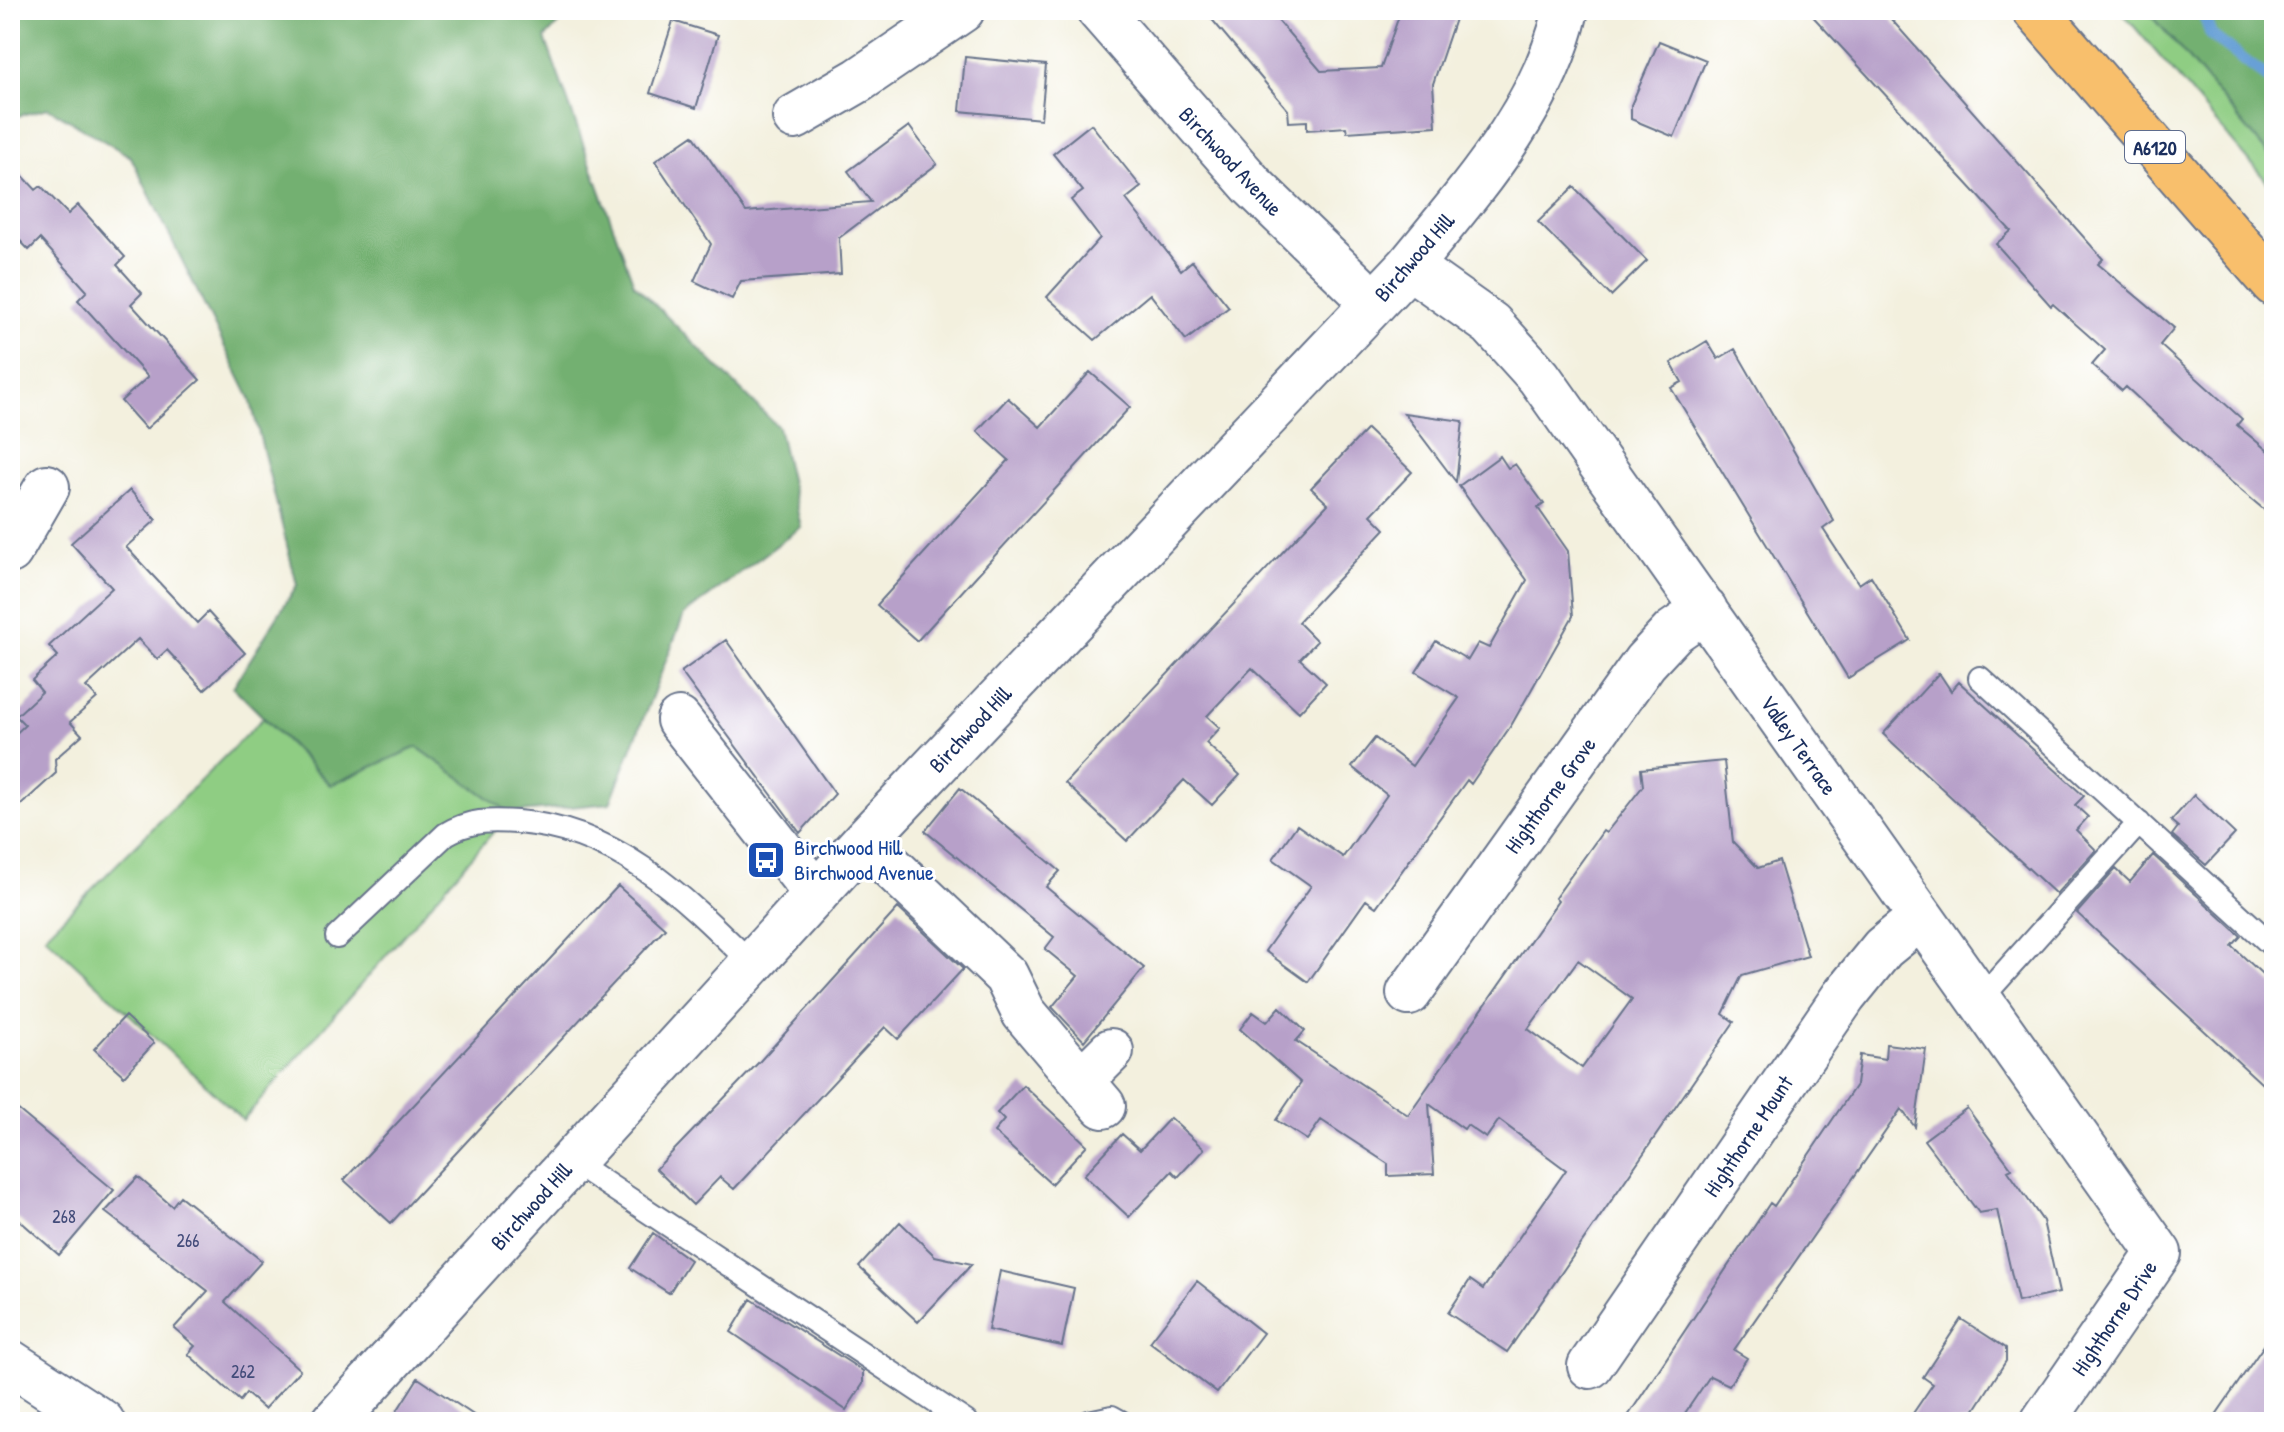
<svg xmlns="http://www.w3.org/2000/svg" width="2284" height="1432" font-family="'Patrick Hand',sans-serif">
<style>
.green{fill:#8fcd83;stroke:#557e70;stroke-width:2}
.forest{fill:#73b071;stroke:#477068;stroke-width:2}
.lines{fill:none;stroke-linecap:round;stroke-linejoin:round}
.stream{stroke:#68a0d6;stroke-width:12}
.building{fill:#b7a0c9;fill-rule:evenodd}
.service-casing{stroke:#67738b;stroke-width:26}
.minor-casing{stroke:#67738b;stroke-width:48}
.tertiary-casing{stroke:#67738b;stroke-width:48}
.trunk-casing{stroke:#67738b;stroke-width:48}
.service{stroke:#fff;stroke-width:22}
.minor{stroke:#fff;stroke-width:44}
.tertiary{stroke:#fff;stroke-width:44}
.trunk{stroke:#f8bf6c;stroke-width:44}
.labels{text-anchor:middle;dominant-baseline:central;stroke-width:6;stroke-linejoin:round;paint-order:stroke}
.number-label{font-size:18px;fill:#424b79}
.shield{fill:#fff;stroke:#5f6d8e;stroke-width:2}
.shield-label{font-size:20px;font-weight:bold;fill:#1b2f5e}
.street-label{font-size:22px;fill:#1b2f5e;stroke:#fff}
.transit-label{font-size:22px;fill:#164399;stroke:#fff;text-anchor:start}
</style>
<rect width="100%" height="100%" fill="#fff"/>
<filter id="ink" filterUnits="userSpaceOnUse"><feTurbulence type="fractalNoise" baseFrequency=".0125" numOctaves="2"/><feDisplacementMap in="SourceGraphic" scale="16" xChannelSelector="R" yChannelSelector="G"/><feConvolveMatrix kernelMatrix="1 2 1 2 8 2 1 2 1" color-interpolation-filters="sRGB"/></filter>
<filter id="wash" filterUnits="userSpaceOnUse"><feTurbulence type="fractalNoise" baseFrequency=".006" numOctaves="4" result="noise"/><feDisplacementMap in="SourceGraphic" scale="32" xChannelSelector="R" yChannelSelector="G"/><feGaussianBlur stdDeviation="1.8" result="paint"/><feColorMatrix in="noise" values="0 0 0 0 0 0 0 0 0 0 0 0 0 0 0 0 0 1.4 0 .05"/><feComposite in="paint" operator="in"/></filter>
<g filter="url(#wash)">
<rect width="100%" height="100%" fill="#f3f0de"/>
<path class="green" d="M2120 10H2145L2155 19 2274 161V190Z
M263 718 330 785 417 747 510 813 243 1120 45 936Z"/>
<path class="forest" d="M10 10H571L545 38 634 284 778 427 801 527 684 615 610 803 510 813 417 747 331 785 233 687 297 585 250 398 131 157 48 108 10 118Z
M2145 10H2274V161L2155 19Z"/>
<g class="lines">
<path class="stream" d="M2202 10 2211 35 2274 83"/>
</g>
<g id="blocks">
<path class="building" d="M1204 10H1269L1321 71 1381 68 1401 10H1458L1433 84 1436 126 1347 132 1346 127 1307 130V121L1289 122 1288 110Z
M1807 10H1883L2103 259 2098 264 2174 328 2160 345 2242 419 2237 425 2274 456V518L2205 460 2126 387 2122 391 2092 365 2105 350 2053 304 2051 306 1996 244 2011 231Z
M673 21 718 35 696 108 650 93Z
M1659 41 1706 60 1674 137 1631 119V105Z
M965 57 1046 65 1041 119 960 111Z
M1091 124 1141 187 1126 199 1181 270 1192 261 1229 307 1186 340 1150 294 1095 340 1047 297 1100 238 1071 200 1083 191 1053 154Z
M909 126 937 164 839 238 841 274 741 281 732 299 694 281 711 244 655 161 693 135 746 212 871 202 848 171Z
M10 162 36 190 41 186 68 214 78 205 125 257 117 265 142 293 131 304 200 380 146 429 121 401 148 377 78 300 87 291 40 239 29 250 10 230Z
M1574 187 1647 261 1611 296 1538 222Z
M1707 341 1718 359 1735 349 1834 521 1823 529 1859 584 1871 576 1910 640 1848 678 1671 388 1682 382 1671 363Z
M1090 372 1130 407 917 641 877 605 1009 460 977 431 1008 398 1040 427Z
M1404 413 1463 421 1456 482Z
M1367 429 1412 472 1371 515 1385 529 1298 622 1317 641 1300 659 1326 683 1299 712 1252 668 1207 716 1220 728 1206 743 1240 775 1212 805 1184 780 1127 841 1065 783 1328 504 1311 488Z
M1500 456 1508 468 1515 464 1544 504 1538 508 1568 551 1573 616 1512 724 1471 784 1467 780 1376 907 1366 900 1308 982 1265 951 1311 886 1273 859 1297 825 1343 857 1387 795 1352 767 1375 738 1412 766 1459 698 1416 672 1436 641 1468 660 1478 643 1489 648 1527 580 1459 486Z
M130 490 156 520 126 547 197 623 208 612 245 653 204 690 167 650 157 659 138 639 86 687 97 698 70 722 82 735 55 759 56 773 10 815V739L25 725 16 716 42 692 32 680 58 656 49 646 112 588 71 543Z
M726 640 835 794 800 833 681 672Z
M1939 673 1951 691 1959 682 2084 796 2075 805 2088 817 2076 830 2096 850 2056 894 1883 734Z
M1724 761 1733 842 1758 868 1779 861 1808 956 1742 975 1723 1014 1734 1022 1507 1352 1448 1313 1470 1280 1483 1289 1566 1170 1499 1120 1486 1138 1467 1125 1464 1129 1429 1104 1434 1174 1388 1176V1164L1321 1120 1307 1140 1276 1120 1301 1083 1240 1029 1253 1012 1267 1022 1280 1007 1305 1031 1296 1041 1408 1115 1558 901 1555 898 1603 831 1606 833 1643 786 1641 769ZM1578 960 1632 999 1582 1068 1528 1029Z
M960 788 1060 871 1046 887 1144 968 1084 1041 1052 1007 1078 976 1045 949 1054 937 925 831Z
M2194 795 2235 834 2206 865 2172 835 2178 827 2171 821Z
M2153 855 2241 936 2232 946 2274 985V1095L2077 913 2116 869 2130 882Z
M618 886 665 928 391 1223 344 1180Z
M898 908 963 969 898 1039 885 1027 734 1189 720 1177 693 1205 656 1169 760 1061Z
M125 1016 154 1043 124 1076 94 1049Z
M1886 1044 1926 1049 1915 1127 1901 1109 1734 1350 1747 1358 1729 1385 1710 1376 1679 1422H1624L1770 1203 1774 1206 1856 1085 1860 1055 1885 1059Z
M1023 1085 1087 1145 1051 1184 994 1132 1004 1120 997 1113Z
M10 1103 114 1190 59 1255 10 1212Z
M1967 1108 2012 1169 2008 1171 2043 1221 2059 1293 2018 1302 1997 1210 1979 1213 1924 1140Z
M1170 1118 1204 1149 1178 1177 1172 1171 1129 1217 1084 1175 1122 1134 1140 1150Z
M138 1177 172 1206 180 1196 262 1261 225 1302 300 1370 264 1409 246 1393 240 1401 188 1354 195 1346 174 1328 208 1291 105 1212Z
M900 1222 935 1256 972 1264 918 1322 859 1267Z
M653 1233 690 1260 669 1293 630 1268Z
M1000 1271 1074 1288 1062 1346 988 1330Z
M1197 1281 1263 1333 1217 1393 1150 1342Z
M751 1299 863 1371V1384L846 1410 731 1332Z
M1961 1319 2006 1348V1361L1967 1422H1907L1933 1384 1923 1377Z
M2274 1331V1422H2211Z
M418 1378 484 1422H390Z"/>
</g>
</g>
<g filter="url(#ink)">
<use href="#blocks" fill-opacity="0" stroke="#67738b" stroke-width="2"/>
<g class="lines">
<g class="service-casing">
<path id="service" d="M1980 678 2274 947
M337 937 446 834C470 820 489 820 517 822 617 829 684 897 752 964
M1979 1001 2139 823
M572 1161 966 1422
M1089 1422 1112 1417 1121 1422"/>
</g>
<g class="minor-casing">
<path id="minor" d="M1099 10 1253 186 1374 303
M795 117 859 80 962 10
M1409 266 1491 324 1539 377 2159 1253 2043 1422
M10 551 47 487
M679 720 816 894
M864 841 1006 976 1024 1013 1103 1106
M1409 993 1645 662 1673 632 1705 610
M1082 1080 1111 1051
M1590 1366 1844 996 1883 948 1920 918
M334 1422 864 841 1409 266C1471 190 1544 109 1566 10"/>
</g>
<g class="tertiary-casing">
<path id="tertiary" d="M10 1362 102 1422"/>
</g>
<g class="trunk-casing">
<path id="trunk" d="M2035 10 2274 284"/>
</g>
<use href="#service" class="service"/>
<use href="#minor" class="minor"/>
<use href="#tertiary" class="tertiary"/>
<use href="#trunk" class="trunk"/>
</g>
</g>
<defs>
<g id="bus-square" transform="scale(2)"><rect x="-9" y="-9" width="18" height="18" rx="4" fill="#1a4fb4" stroke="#fff"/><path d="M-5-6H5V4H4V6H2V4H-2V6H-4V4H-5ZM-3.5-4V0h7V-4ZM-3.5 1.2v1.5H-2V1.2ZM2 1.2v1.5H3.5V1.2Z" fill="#fff"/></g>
</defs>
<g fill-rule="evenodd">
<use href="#bus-square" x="766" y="860"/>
</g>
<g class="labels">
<g class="number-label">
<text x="64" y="1216">268</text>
<text x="188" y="1240">266</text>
<text x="243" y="1371">262</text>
</g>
<rect class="shield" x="2125" y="131" width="60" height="32" rx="6"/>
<g class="shield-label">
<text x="2155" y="147">A6120</text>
</g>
<g class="street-label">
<text transform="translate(1231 161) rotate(47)">Birchwood Avenue</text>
<text transform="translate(1414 257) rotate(-49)">Birchwood Hill</text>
<text transform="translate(970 729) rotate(-47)">Birchwood Hill</text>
<text transform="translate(1799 745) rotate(55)">Valley Terrace</text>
<text transform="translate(1550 795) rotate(-54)">Highthorne Grove</text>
<text transform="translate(1748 1136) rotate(-56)">Highthorne Mount</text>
<text transform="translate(531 1206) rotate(-48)">Birchwood Hill</text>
<text transform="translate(2114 1318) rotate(-56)">Highthorne Drive</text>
</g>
<g class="transit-label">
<text x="794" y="847">Birchwood Hill<tspan x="794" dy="25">Birchwood Avenue</tspan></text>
</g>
</g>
<rect width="2284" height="1432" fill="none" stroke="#fff" stroke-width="40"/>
</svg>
